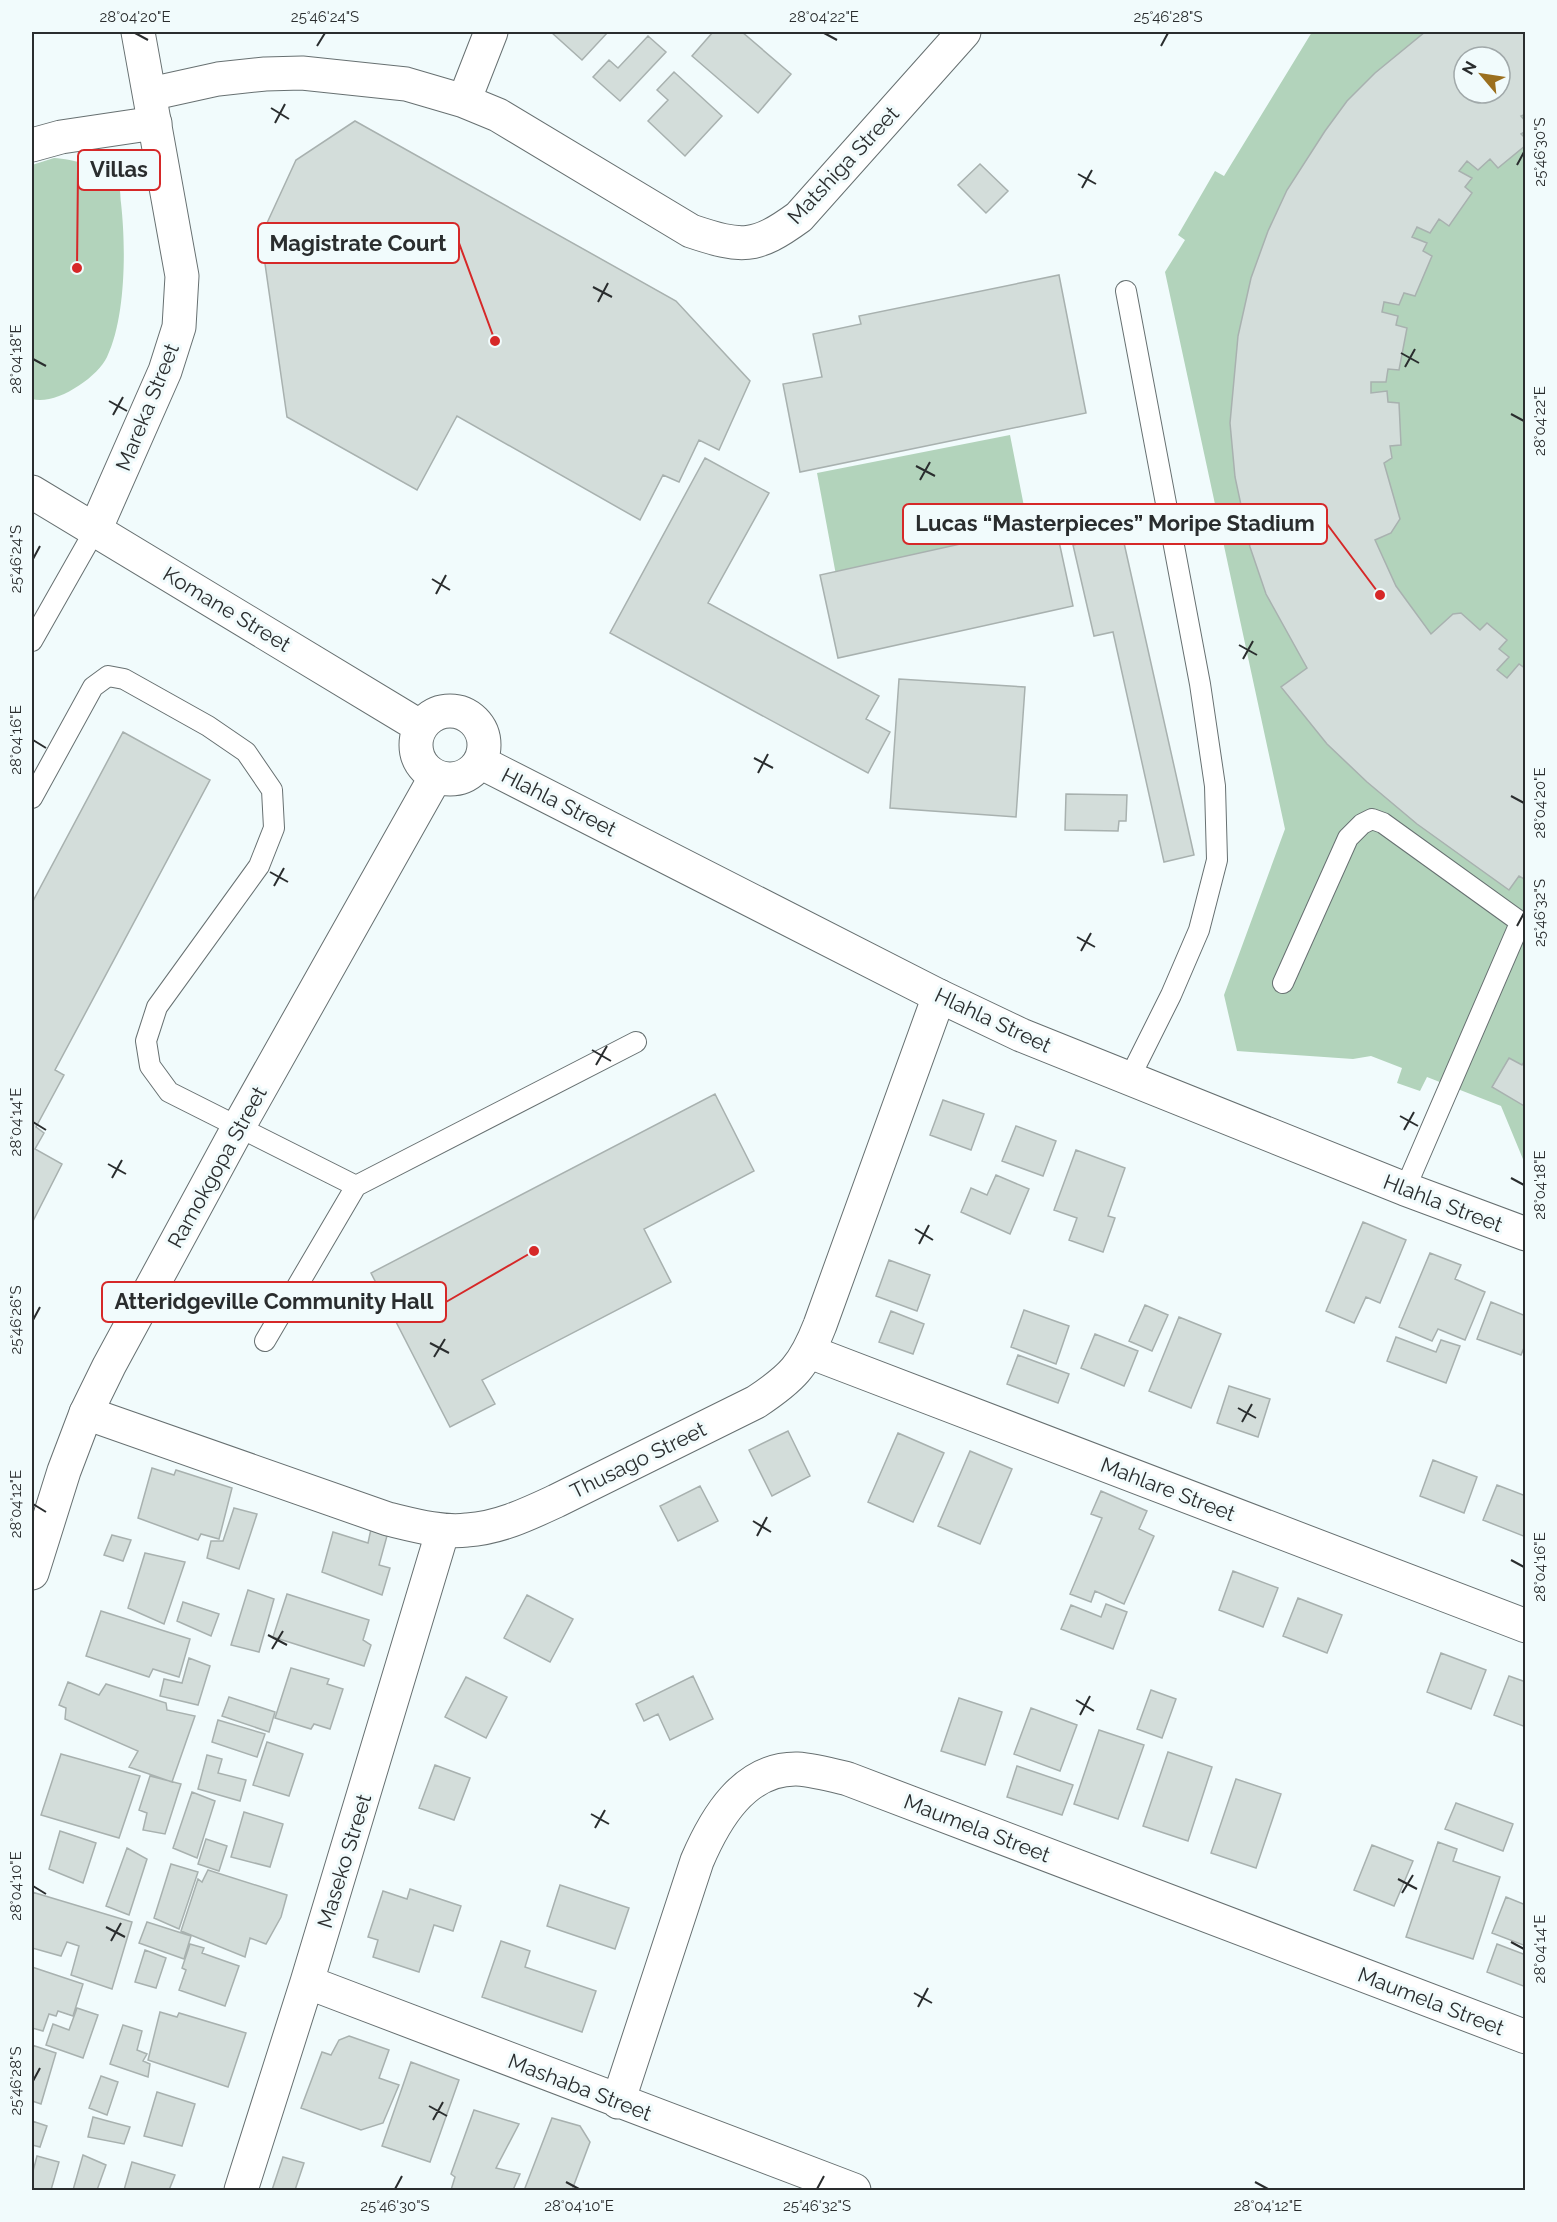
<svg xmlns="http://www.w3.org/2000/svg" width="1557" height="2222" font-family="Raleway,sans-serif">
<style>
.green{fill:#b2d3bb;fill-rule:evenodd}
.building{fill:#d3ddda;stroke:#a8b1af;stroke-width:1.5;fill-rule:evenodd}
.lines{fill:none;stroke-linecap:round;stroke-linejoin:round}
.service-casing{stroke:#677071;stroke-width:22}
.minor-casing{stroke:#677071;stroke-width:35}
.tertiary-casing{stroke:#677071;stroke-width:35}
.service{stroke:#fff;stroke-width:20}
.minor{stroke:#fff;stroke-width:33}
.tertiary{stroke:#fff;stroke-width:33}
.ticks{fill:none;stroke:#2a2d2e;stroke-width:2}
.labels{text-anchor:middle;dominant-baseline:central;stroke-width:6;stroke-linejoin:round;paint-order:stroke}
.street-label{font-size:21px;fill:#2a2d2e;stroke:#f1fbfc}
.leader{fill:none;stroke:#d62828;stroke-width:2}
.callout-dot{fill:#d62828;stroke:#f1fbfc;stroke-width:2}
.callout{fill:#f1fbfc;stroke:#d62828;stroke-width:2}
.callout-label{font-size:22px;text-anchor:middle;font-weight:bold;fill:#2a2d2e}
.neatline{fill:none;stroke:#2a2d2e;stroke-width:2}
.ticks-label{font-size:15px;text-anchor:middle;fill:#2a2d2e}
</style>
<rect width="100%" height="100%" fill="#f1fbfc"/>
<path class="green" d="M1312 32H1525V1164L1501 1106 1427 1077 1420 1091 1397 1083 1402 1068 1371 1056 1353 1059 1237 1051 1224 995 1285 829 1165 272 1185 240 1178 235 1215 171 1224 176ZM1464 57H1500V93H1464Z
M54 158C72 159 105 167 117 181 121 187 120 196 121 203 126 247 126 317 107 357 97 378 55 406 32 399V165Z
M1010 435 1030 537 836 575 817 473Z"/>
<path class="building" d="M551 32H608L582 60Z
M713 32H742L791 74 758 113 692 56Z
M1425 32H1526V114L1521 116 1526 122V131L1521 134 1526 139V145L1498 168 1490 159 1478 170 1467 161 1459 171 1472 178 1465 187 1472 193 1449 226 1439 219 1430 233 1417 227 1412 237 1427 243 1423 251 1432 256 1415 296 1404 293 1399 305 1384 302 1382 312 1398 316 1396 325 1407 328 1399 370 1388 369 1386 382H1371V393L1387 391 1388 402 1399 403 1401 445 1390 446 1392 458 1384 463 1400 519 1391 533 1375 540 1396 586 1431 634 1453 614 1461 613 1480 630 1487 623 1507 640 1499 649 1509 657 1497 670 1507 678 1519 664 1526 669V880L1519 876 1509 890 1417 824 1367 782 1327 744 1281 687 1307 668 1266 594 1250 547 1235 477 1230 423 1238 336 1251 278 1268 231 1287 190 1325 131 1347 101 1375 73ZM1464 57H1500V93H1464Z
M648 36 666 52 620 101 593 77 609 60 618 68Z
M674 72 722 116 685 156 648 121 668 100 657 90Z
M355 121 676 301 750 381 719 450 699 440 679 482 663 475 640 520 457 416 417 490 287 417 261 236 296 160Z
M980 164 1008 191 986 213 958 185Z
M1059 275 1086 413 800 472 783 384 822 377 813 334 861 324 859 316Z
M705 458 769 493 708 603 879 696 866 719 890 732 868 773 610 633Z
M1055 523 1073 606 838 658 820 575Z
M1122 534 1194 855 1164 862 1113 632 1094 636 1073 545Z
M899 679 1025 687 1016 817 890 808Z
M123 732 210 780 55 1070 64 1075 36 1127 44 1133 35 1149 62 1164 32 1223V903Z
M1066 794 1127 795 1126 821H1119L1118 831 1065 830Z
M1509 1058 1522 1065 1526 1059V1107L1492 1087Z
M715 1094 754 1171 644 1229 671 1282 482 1380 495 1404 450 1427 371 1273Z
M943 1100 984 1114 971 1150 930 1135Z
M1016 1126 1056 1141 1043 1176 1002 1161Z
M1076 1150 1125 1168 1108 1216 1115 1218 1103 1252 1069 1240 1077 1218 1054 1210Z
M996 1175 1029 1189 1010 1234 961 1212 971 1188 987 1195Z
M1363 1222 1406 1240 1380 1303 1366 1297 1354 1323 1326 1311Z
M1430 1253 1461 1265 1455 1279 1485 1292 1465 1340 1438 1329 1432 1341 1399 1327Z
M889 1260 930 1275 917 1311 876 1296Z
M1491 1302 1526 1316V1343L1521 1355 1477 1339Z
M1145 1305 1168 1315 1152 1351 1129 1341Z
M1024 1310 1069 1326 1056 1364 1011 1347Z
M891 1311 924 1324 913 1354 879 1342Z
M1179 1317 1221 1334 1191 1408 1149 1391Z
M1095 1334 1138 1351 1124 1386 1081 1368Z
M1396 1337 1436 1352 1441 1340 1460 1346 1446 1383 1387 1361Z
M1018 1355 1069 1374 1058 1403 1007 1384Z
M1229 1386 1270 1399 1258 1437 1217 1423Z
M788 1431 810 1476 772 1496 749 1450Z
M898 1433 944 1453 913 1522 868 1502Z
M970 1451 1012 1469 980 1544 938 1526Z
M1433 1460 1477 1477 1464 1513 1420 1496Z
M152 1468 174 1475 176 1470 232 1488 219 1539 201 1534 198 1540 138 1518Z
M1497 1485 1526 1496V1537L1483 1520Z
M700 1486 718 1521 678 1541 660 1506Z
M1101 1491 1147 1511 1139 1529 1154 1536 1124 1604 1095 1591 1091 1602 1070 1594 1102 1518 1091 1514Z
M234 1508 257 1514 239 1569 207 1558 211 1541H223Z
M371 1529 387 1536 379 1565 390 1568 382 1595 322 1572 333 1532 368 1543Z
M112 1535 131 1540 123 1561 104 1555Z
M145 1553 185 1562 164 1624 128 1608Z
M1233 1571 1278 1588 1263 1627 1219 1610Z
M248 1590 274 1599 259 1652 231 1645Z
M287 1594 369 1620 363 1640 371 1645 364 1666 273 1637Z
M527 1595 573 1619 550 1662 504 1638Z
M1298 1598 1342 1615 1327 1653 1283 1636Z
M183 1602 219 1614 211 1636 177 1621Z
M1106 1604 1127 1612 1113 1649 1061 1629 1071 1605 1101 1617Z
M101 1611 190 1639 179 1677 153 1669 149 1677 86 1656Z
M1441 1653 1486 1670 1471 1709 1427 1692Z
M189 1658 210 1666 198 1705 160 1696 164 1679 182 1683Z
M291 1668 329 1679 327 1684 343 1689 330 1729 314 1724 311 1729 275 1718Z
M693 1676 713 1719 670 1740 658 1714 644 1721 636 1704Z
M1509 1676 1526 1682V1727L1494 1715Z
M466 1677 507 1697 486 1738 445 1717Z
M68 1682 99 1695 106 1684 166 1703 167 1710 195 1716 172 1782 129 1767 138 1751 65 1719 66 1708 59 1705Z
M1151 1690 1176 1699 1162 1738 1137 1729Z
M229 1697 275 1712 269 1732 222 1716Z
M959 1698 1002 1712 985 1765 941 1751Z
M1031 1708 1077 1725 1060 1771 1014 1754Z
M218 1720 265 1734 257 1757 212 1742Z
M1099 1730 1144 1745 1118 1819 1074 1804Z
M267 1742 303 1754 289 1796 253 1785Z
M1168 1752 1212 1767 1188 1841 1143 1826Z
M61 1754 140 1776 119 1838 41 1815Z
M207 1755 222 1759 218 1773 246 1780 240 1801 198 1789Z
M435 1765 470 1778 454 1820 419 1808Z
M1017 1766 1073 1785 1062 1815 1007 1797Z
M150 1776 181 1784 165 1834 143 1830 147 1813 139 1810Z
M1236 1779 1281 1794 1256 1868 1211 1853Z
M192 1792 215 1801 197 1858 173 1848Z
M1456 1803 1513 1824 1503 1851 1445 1829Z
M244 1812 283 1824 270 1867 231 1857Z
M60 1831 96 1843 83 1883 49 1869Z
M206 1839 227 1846 219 1871 198 1864Z
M1438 1842 1457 1849 1453 1861 1500 1877 1473 1959 1406 1937Z
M1372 1845 1413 1861 1394 1906 1354 1890Z
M127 1848 147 1859 129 1915 106 1906Z
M171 1864 198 1872 179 1929 154 1918Z
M208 1870 287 1895 281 1917 266 1944 250 1938 245 1957 181 1931 198 1879 202 1882Z
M560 1885 629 1908 615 1949 547 1926Z
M410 1889 461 1906 453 1931 434 1925 419 1972 373 1957 378 1940 368 1937 383 1891 407 1899Z
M32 1892 132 1922 112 1989 71 1975 79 1946 67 1942 61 1956 32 1948Z
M1506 1897 1526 1905V1946L1492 1933Z
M147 1922 191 1936 184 1959 139 1943Z
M501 1941 530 1951 525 1967 596 1991 582 2032 482 1997Z
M190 1944 204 1948 202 1953 239 1966 225 2006 179 1990 186 1970 182 1968Z
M1497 1944 1526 1955V1987L1487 1972Z
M145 1950 166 1958 156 1988 135 1982Z
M32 1967 83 1984 73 2016 58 2011 56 2016 49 2014 43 2031 32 2028Z
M77 2008 98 2015 83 2058 46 2045 53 2024 69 2030Z
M160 2012 177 2017 179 2013 246 2033 228 2087 148 2060Z
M123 2025 142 2031 137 2050 147 2054 143 2061 150 2064 148 2077 110 2064Z
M349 2036 389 2050 379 2078 399 2085 383 2123 361 2130 301 2108 322 2052 331 2055 339 2040Z
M32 2045 56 2053 41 2104 32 2101Z
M411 2062 459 2080 430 2162 382 2146Z
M101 2076 118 2082 107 2115 89 2108Z
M157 2092 195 2104 182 2146 144 2136Z
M474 2110 519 2124 496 2168 520 2174 513 2190H451L455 2177 451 2174Z
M93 2117 130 2127 124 2144 88 2137Z
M552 2118 580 2126 590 2142 572 2190H531L525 2188Z
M32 2121 47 2126 40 2147 32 2145Z
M83 2155 106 2165 97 2190H73Z
M37 2156 59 2162 51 2190H32V2175Z
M283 2157 304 2163 295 2190H272Z
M132 2162 175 2175 169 2190H124Z"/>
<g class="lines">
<g class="service-casing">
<path id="service" d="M1126 291 1200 684 1215 786 1217 860 1199 930 1171 995 1129 1079
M32 641 95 530
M32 798 93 687 108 676 124 679 208 726 246 752 272 790 274 828 259 866 157 1007 146 1041 150 1066 169 1092 356 1186
M1283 983 1348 838 1362 824 1372 819 1383 823 1526 926
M1405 1189 1520 923
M265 1341 356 1186 636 1042"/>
</g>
<g class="minor-casing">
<path id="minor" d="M150 94 218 79 265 74 302 73 406 84 464 101 498 115 691 231C742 248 755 249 799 217L964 32
M464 101 491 32
M32 145 61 137 155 123
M810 1352 1526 1626
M86 1413 388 1519C413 1525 441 1533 467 1530 499 1528 528 1514 556 1501L756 1402C792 1378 804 1366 820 1325L939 996
M307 1982 854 2190
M618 2102 697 1861C715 1819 744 1768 797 1769 814 1770 832 1775 848 1779L1526 2037
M241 2190 307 1982 443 1530"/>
</g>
<g class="tertiary-casing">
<path id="tertiary" d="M32 492 421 727
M95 530 165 371 179 327 182 276 138 32
M416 745a34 34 0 1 1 68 0a34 34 0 1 1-68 0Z
M480 762 939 996 1021 1035 1405 1189 1526 1234
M32 1573 64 1471 86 1413 109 1366 239 1126 436 776"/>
</g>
<use href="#service" class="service"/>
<use href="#minor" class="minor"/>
<use href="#tertiary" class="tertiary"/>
</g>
<path class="ticks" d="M135 33 148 40M824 33 837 40M317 46 325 33M1161 46 1168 33M271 108 289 119M275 123 285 104M1517 165 1524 152M1078 174 1096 184M1082 188 1092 170M593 287 612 297M598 302 608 283M1401 353 1419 363M33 359 46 366M1405 367 1415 349M109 401 127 411M1511 414 1524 421M113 415 123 397M916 466 935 476M920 480 930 462M33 559 40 546M432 579 450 590M436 594 446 575M1239 645 1257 655M1243 659 1253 641M33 740 46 748M754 758 773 768M758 773 768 754M1511 796 1524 803M270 872 288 882M274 886 284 868M1517 926 1524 913M1077 937 1095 947M1081 951 1091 933M592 1050 611 1061M596 1065 607 1046M1400 1116 1418 1126M33 1122 46 1130M1404 1130 1414 1112M108 1164 126 1174M112 1178 122 1160M1511 1178 1524 1185M915 1229 933 1240M919 1244 929 1225M33 1320 40 1307M430 1343 449 1353M434 1357 445 1339M1238 1408 1256 1418M1242 1422 1252 1404M33 1504 46 1512M753 1521 771 1532M757 1536 767 1517M1511 1560 1524 1567M268 1635 287 1645M272 1649 283 1631M1076 1700 1094 1711M1080 1715 1090 1696M591 1814 609 1824M595 1828 605 1810M1398 1879 1417 1889M33 1886 46 1894M1402 1893 1413 1875M106 1927 125 1937M111 1941 121 1923M1511 1942 1524 1949M914 1993 932 2003M918 2007 928 1988M33 2081 40 2068M429 2106 447 2116M433 2120 443 2102M566 2182 579 2189M1255 2182 1268 2189M395 2189 402 2176M817 2189 824 2176"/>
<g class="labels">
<g class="street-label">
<text transform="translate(843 165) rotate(-47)">Matshiga Street</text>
<text transform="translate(147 407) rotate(-68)">Mareka Street</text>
<text transform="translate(227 609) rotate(31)">Komane Street</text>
<text transform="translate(559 802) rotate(27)">Hlahla Street</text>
<text transform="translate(993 1020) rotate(25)">Hlahla Street</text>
<text transform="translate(217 1167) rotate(-61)">Ramokgopa Street</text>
<text transform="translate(1443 1203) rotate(21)">Hlahla Street</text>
<text transform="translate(638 1460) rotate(-26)">Thusago Street</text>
<text transform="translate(1168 1489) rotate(21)">Mahlare Street</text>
<text transform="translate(977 1828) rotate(21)">Maumela Street</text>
<text transform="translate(344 1861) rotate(-73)">Maseko Street</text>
<text transform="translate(1431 2001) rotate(21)">Maumela Street</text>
<text transform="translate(580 2087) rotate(21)">Mashaba Street</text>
</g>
</g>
<path class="leader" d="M77 268L78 170M495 341L459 243M1380 595L1327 524M534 1251L446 1302"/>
<g class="callout-dot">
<circle cx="77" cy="268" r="6"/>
<circle cx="495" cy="341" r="6"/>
<circle cx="1380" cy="595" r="6"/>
<circle cx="534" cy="1251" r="6"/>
</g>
<g class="callout">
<rect x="78" y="150" width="82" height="40" rx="6"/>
<rect x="258" y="223" width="201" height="40" rx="6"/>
<rect x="903" y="504" width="424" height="40" rx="6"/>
<rect x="102" y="1282" width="344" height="40" rx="6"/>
</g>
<g class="callout-label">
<text x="119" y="177">Villas</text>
<text x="358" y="251">Magistrate Court</text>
<text x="1115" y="531">Lucas “Masterpieces” Moripe Stadium</text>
<text x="274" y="1309">Atteridgeville Community Hall</text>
</g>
<rect width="1557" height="2222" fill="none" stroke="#f1fbfc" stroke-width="66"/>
<g transform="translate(1482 75) rotate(299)"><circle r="28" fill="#f1fbfc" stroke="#a1a9aa" stroke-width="1.5"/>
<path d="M0-4.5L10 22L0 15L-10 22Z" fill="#9b6f1e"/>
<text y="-9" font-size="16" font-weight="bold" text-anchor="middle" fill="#2a2d2e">N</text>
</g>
<rect x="33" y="33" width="1491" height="2156" class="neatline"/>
<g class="ticks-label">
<text x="135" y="22">28°04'20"E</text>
<text x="325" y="22">25°46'24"S</text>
<text x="824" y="22">28°04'22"E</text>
<text x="1168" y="22">25°46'28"S</text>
<text transform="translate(1540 152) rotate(-90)" y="5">25°46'30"S</text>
<text transform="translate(16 359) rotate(-90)" y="5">28°04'18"E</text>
<text transform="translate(1540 421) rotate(-90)" y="5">28°04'22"E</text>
<text transform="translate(16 559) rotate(-90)" y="5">25°46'24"S</text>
<text transform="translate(16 740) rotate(-90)" y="5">28°04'16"E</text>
<text transform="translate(1540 803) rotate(-90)" y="5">28°04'20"E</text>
<text transform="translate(1540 913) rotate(-90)" y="5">25°46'32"S</text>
<text transform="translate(16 1122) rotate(-90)" y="5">28°04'14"E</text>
<text transform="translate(1540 1185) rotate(-90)" y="5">28°04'18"E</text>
<text transform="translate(16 1320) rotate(-90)" y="5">25°46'26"S</text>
<text transform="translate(16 1504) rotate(-90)" y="5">28°04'12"E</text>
<text transform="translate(1540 1567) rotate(-90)" y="5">28°04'16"E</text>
<text transform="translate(16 1886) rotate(-90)" y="5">28°04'10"E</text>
<text transform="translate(1540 1949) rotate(-90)" y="5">28°04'14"E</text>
<text transform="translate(16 2081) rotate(-90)" y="5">25°46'28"S</text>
<text x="395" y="2211">25°46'30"S</text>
<text x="579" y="2211">28°04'10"E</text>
<text x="817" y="2211">25°46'32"S</text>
<text x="1268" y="2211">28°04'12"E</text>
</g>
</svg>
